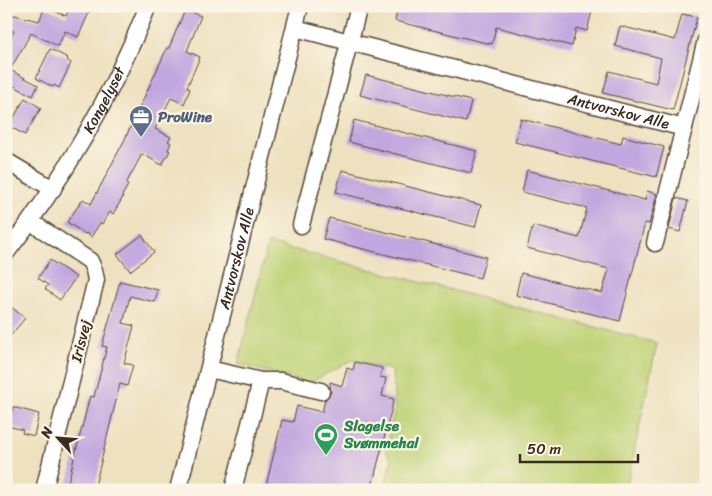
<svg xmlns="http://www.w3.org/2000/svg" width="712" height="496" font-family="Sriracha,sans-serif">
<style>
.green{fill:#bdd175;stroke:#7c7e4a}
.building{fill:#c1a7df}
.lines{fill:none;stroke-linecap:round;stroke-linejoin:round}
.minor-casing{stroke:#564536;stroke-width:19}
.minor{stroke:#fff;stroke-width:16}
.labels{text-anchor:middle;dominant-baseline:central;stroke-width:4.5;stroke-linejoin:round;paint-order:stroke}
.street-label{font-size:15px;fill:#3b2a1e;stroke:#fcf5e5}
.service-label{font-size:15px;font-weight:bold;fill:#4e5e75;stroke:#fcf5e5;text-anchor:start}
.leisure-label{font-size:15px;font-weight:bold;fill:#27864d;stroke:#fcf5e5;text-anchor:start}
</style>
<rect width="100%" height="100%" fill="#fcf5e5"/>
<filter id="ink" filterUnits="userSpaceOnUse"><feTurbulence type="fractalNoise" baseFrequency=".02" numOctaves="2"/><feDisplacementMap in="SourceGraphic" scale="10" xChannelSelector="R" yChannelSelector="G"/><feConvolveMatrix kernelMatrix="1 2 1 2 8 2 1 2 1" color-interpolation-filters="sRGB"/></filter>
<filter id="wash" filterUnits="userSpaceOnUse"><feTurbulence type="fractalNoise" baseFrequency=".0096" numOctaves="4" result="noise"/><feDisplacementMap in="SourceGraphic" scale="20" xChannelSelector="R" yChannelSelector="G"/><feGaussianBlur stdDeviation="1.12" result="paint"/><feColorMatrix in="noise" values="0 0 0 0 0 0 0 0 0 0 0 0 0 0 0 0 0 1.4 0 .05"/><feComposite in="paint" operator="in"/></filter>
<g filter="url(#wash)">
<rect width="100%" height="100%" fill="#eee1c0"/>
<path class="green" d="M268 243 657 343 626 490H384L392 459 386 451 395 407 392 370 352 360 309 383 238 364Z"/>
<g id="blocks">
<path class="building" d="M70 6H92L78 37 65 31 58 46 31 33 10 70 38 85 33 96 6 82V45L14 31 6 29V13L39 21 45 7 66 16Z
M398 6H571L592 11 587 31 576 28 572 46 496 27 492 44 482 42 395 21Z
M185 10 201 16 187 51 200 57 187 87 190 89 184 104 171 98 155 129 171 137 168 141 171 143 168 150 170 151 162 165 142 154 126 184 128 185 122 196 123 197 113 214 110 212 102 224 100 223 91 237 86 233 85 234 67 222 83 199 91 204 124 141 167 48H169Z
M682 14 697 17 673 110 603 93 609 71 656 83 661 58 615 46 620 26 675 40Z
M50 49 68 58 67 60 71 63 59 88 54 85 53 87 36 78Z
M366 75 471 101 466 122 360 95Z
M25 98 41 108 25 135 9 126Z
M521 119 621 144 623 136 664 147 656 177 515 142Z
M354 120 477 151 471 173 349 142Z
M342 170 481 205 475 227 336 192Z
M527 170 645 200 647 191 657 194 649 224 645 223 620 321 516 295 521 273 602 293 609 269 527 248 533 226 579 238 587 208 522 192Z
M676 198 688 201 680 232 669 229Z
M329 218 486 257 480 278 323 239Z
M142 235 154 252 130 271 117 254Z
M50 260 76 277 60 300 45 289 48 285 38 278Z
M120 281 158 290 155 302 130 296 123 323 134 326 124 363 133 365 127 386 120 384 94 490H66L90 396 94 397 107 347 102 346Z
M6 303 25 318 6 341Z
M355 362 382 368 380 377 386 378 382 396 394 399 371 490H265L282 420 293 422 297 406 322 412 325 400 331 393 330 382 342 386 347 368 353 370Z
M13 407 39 414 34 436 22 433 23 430 8 426Z"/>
</g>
</g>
<g filter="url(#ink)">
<use href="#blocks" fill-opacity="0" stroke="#564536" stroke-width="1"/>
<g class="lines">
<g class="minor-casing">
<g id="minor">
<path id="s1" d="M295 28 684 128"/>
<path d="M6 161 53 189"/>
<path d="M31 222 90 261 94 270 96 280 44 490"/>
<path d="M301 225 359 6"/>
<path d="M655 243 706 40"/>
<path id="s2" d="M6 253C65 178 112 95 148 6"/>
<path d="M209 369 261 381 233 490"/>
<path d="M261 381H281L321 391"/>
<path id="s3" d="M178 490 300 6"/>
</g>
</g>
<use href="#minor" class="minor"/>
</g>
</g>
<defs>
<g id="office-pin" transform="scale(1.25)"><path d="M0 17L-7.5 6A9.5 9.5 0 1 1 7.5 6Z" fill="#5c6f8a" stroke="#fcf5e5"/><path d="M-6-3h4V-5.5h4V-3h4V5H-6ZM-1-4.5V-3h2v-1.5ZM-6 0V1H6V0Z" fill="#fff"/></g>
<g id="stadium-pin" transform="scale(1.25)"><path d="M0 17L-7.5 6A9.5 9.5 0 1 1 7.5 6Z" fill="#2e9e5b" stroke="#fcf5e5"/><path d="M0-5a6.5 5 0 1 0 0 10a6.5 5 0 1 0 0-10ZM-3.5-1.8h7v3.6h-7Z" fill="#fff"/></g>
</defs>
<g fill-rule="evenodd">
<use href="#office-pin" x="141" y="117"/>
<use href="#stadium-pin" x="326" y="435"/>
</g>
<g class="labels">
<g class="street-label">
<text stroke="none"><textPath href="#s2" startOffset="182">Kongelyset</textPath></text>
<text stroke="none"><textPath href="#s1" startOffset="334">Antvorskov Alle</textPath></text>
<text stroke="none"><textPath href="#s3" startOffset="239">Antvorskov Alle</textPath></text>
<text transform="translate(81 341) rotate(-76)">Irisvej</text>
</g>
<g class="service-label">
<text x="158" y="117">ProWine</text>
</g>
<g class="leisure-label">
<text x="344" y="426">Slagelse<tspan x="344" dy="17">Svømmehal</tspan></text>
</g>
</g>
<rect width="712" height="496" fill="none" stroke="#fcf5e5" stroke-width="25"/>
<g transform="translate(58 438) rotate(296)" stroke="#fcf5e5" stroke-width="4" paint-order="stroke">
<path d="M0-4L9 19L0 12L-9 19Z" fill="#3b2a1e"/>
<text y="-8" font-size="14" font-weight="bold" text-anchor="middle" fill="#3b2a1e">N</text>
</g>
<path d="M520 454v8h118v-8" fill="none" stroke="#3b2a1e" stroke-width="2.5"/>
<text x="527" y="454" font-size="15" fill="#3b2a1e" stroke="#fcf5e5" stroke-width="4" paint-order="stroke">50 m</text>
</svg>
